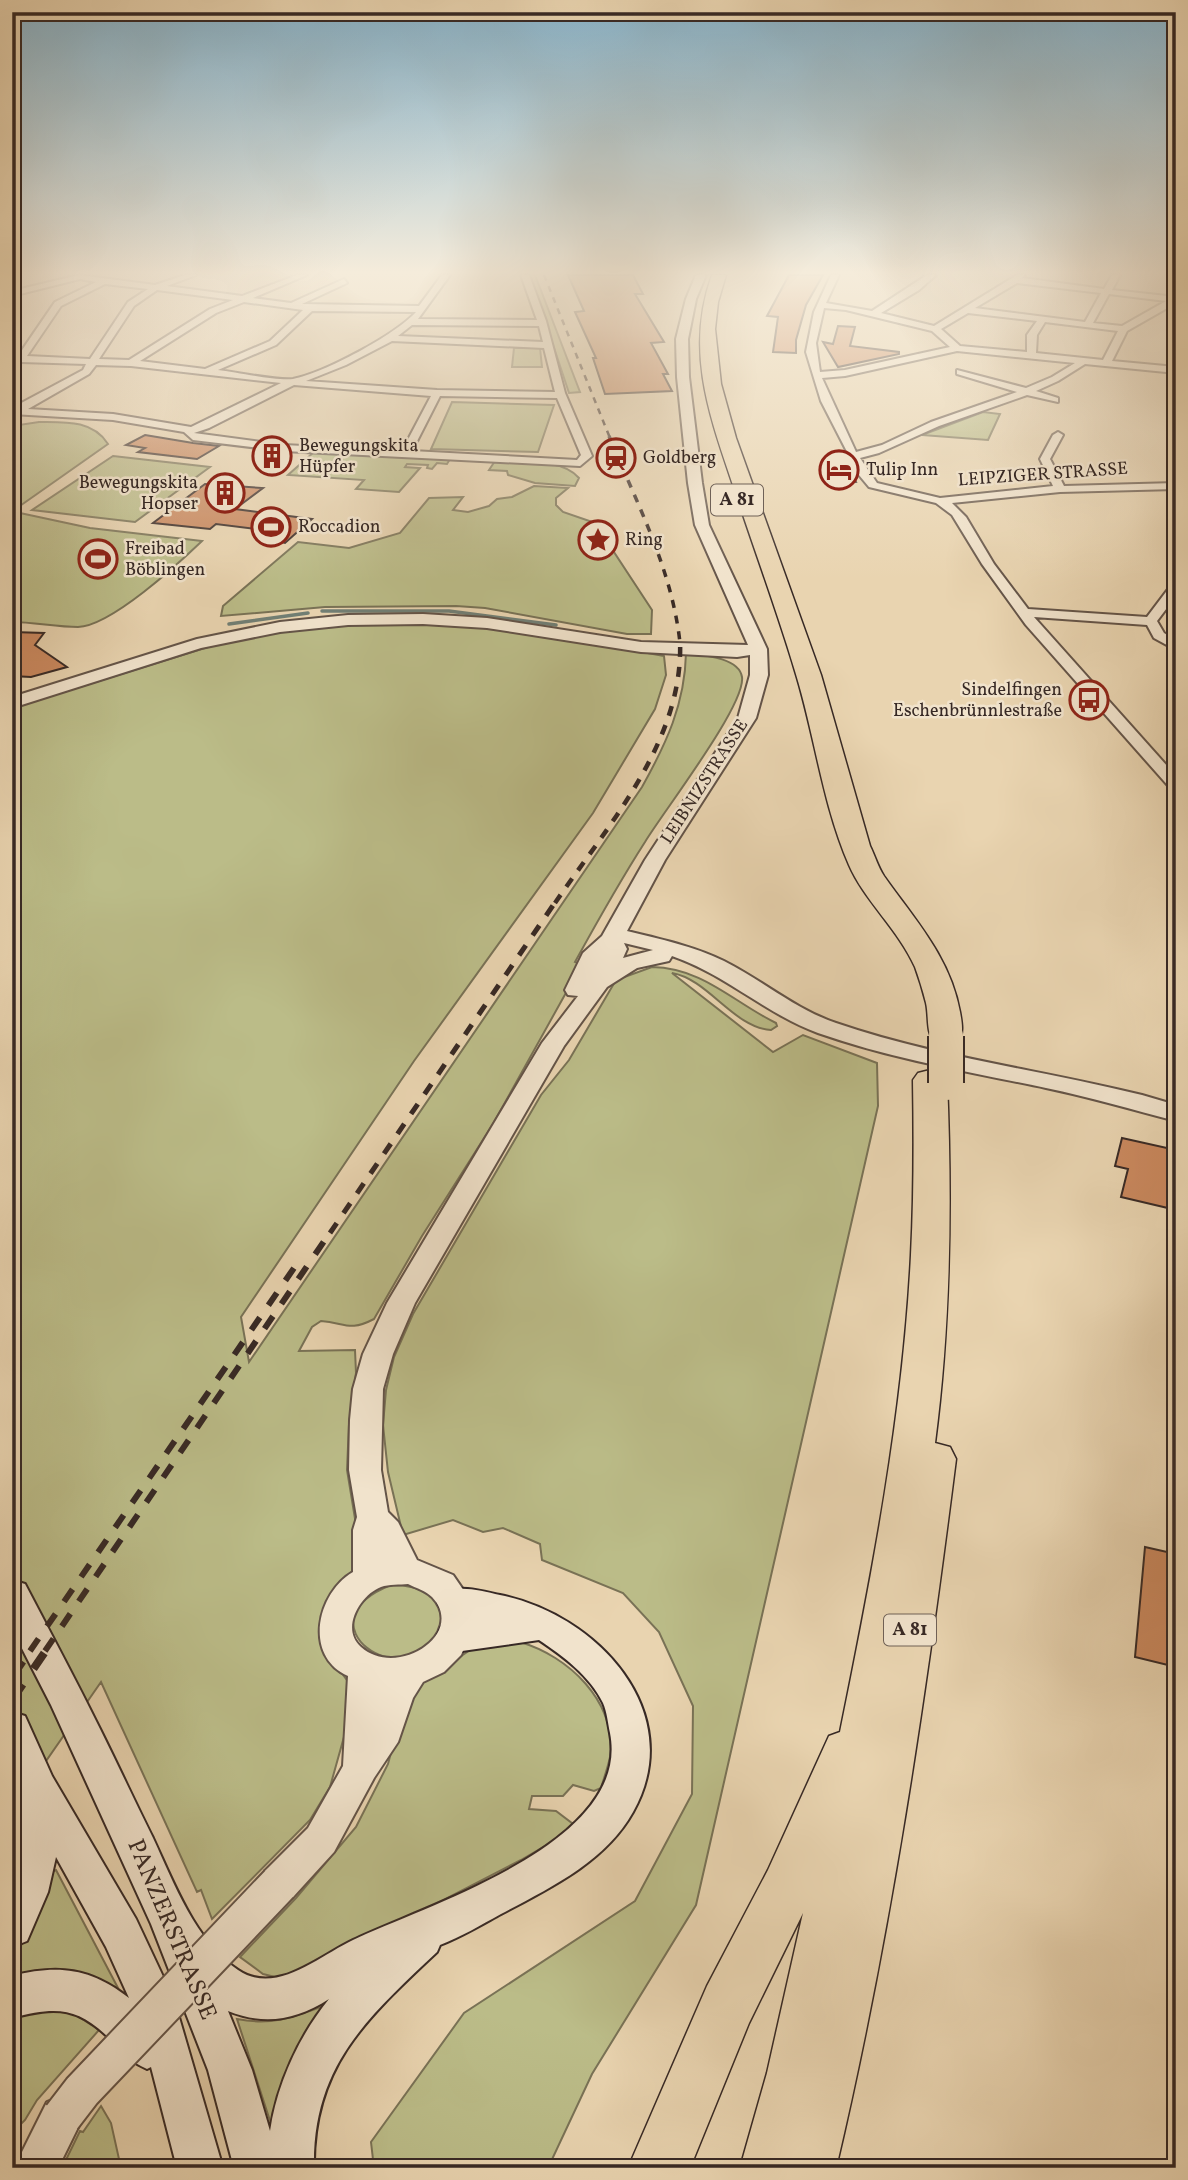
<svg xmlns="http://www.w3.org/2000/svg" width="1188" height="2180" font-family="Vollkorn,serif">
<style>
.green{fill:#bbbc88;stroke:#797256;stroke-width:2}
.lines{fill:none;stroke-linecap:round;stroke-linejoin:round}
.stream{stroke:#717f75;stroke-width:3.5}
.building{fill:#cb895f;stroke:#372925;stroke-width:2}
.minor-casing{stroke:#645448;stroke-width:4}
.tertiary-casing{stroke:#645448;stroke-width:4}
.secondary-casing{stroke:#372925;stroke-width:4}
.motorway-casing{stroke:#372925;stroke-width:3}
.minor{fill:#f1e3cc;fill-rule:evenodd}
.tertiary{fill:#f1e3cc;fill-rule:evenodd}
.secondary{fill:#f1e3cc;fill-rule:evenodd}
.motorway{fill:#e9d4b0;fill-rule:evenodd}
.rail-far5{stroke:#372925;stroke-width:2.5;stroke-dasharray:6 6;stroke-linecap:butt}
.rail-far4{stroke:#372925;stroke-width:3.5;stroke-dasharray:8 8;stroke-linecap:butt}
.rail-far3{stroke:#372925;stroke-width:4.5;stroke-dasharray:10 10;stroke-linecap:butt}
.rail-far2{stroke:#372925;stroke-width:5;stroke-dasharray:12 12;stroke-linecap:butt}
.rail-far1{stroke:#372925;stroke-width:6;stroke-dasharray:15 15;stroke-linecap:butt}
.rail{stroke:#372925;stroke-width:8;stroke-dasharray:19 19;stroke-linecap:butt}
.tertiary-bridge-casing{stroke:#645448;stroke-width:42;stroke-linecap:butt}
.motorway-bridge-casing{stroke:#372925;stroke-width:38;stroke-linecap:butt}
.tertiary-bridge{stroke:#f1e3cc;stroke-width:38}
.motorway-bridge{stroke:#e9d4b0;stroke-width:34}
.labels{text-anchor:middle;dominant-baseline:central;stroke-width:5;stroke-linejoin:round;paint-order:stroke}
.far-poi-label{font-size:18px;fill:#372925;stroke:#f1e3cc;text-anchor:start}
.far-street-label{font-size:18px;fill:#372925;stroke:#f1e3cc}
.shield{fill:#f1e3cc;stroke:#6f6157;stroke-width:2}
.shield-label{font-size:19px;font-weight:bold;fill:#372925}
.near-street-label{font-size:24px;fill:#372925;stroke:#f1e3cc}
</style>
<rect width="100%" height="100%" fill="#e9d4b0"/>
<filter id="stains"><feTurbulence type="fractalNoise" baseFrequency=".00286" numOctaves="4"/><feColorMatrix values="0 0 0 0 .2 0 0 0 0 .09 0 0 0 0 .02 0 0 0 .5 -.17"/></filter>
<radialGradient id="worn" r=".72"><stop offset=".6" stop-color="#630" stop-opacity="0"/><stop offset="1" stop-color="#630" stop-opacity=".3"/></radialGradient>
<path class="green" d="M530 275H535L580 392 569 393Z
M514 348H540L542 367H512Z
M452 402 554 405 538 452 431 449Z
M983 412 1000 414 988 440 922 435Z
M39 422C65 422 93 420 108 444L17 508 12 507V426Z
M314 452 450 459 447 464 437 463 432 469 427 468 428 465 407 464 405 467 420 468 399 492 356 489 364 480 288 475Z
M113 456 210 467 135 522 32 510Z
M495 461C520 463 561 457 579 478L575 486 535 483 508 475 507 471 489 470Z
M534 486 568 488 556 498V505L563 512 598 524 607 532 612 549 652 610 651 634H627L485 608 456 606 325 607 221 616 223 606 298 542 349 548 400 533 429 498 463 497 453 510 468 512 489 506 497 499 512 497Z
M20 513 90 528 202 541C178 564 111 626 78 627 56 627 34 622 12 622V515Z
M423 620 521 630 664 656 666 675 655 709 593 813 414 1061 241 1317 249 1362 642 787C666 744 685 704 686 653 701 655 739 657 742 677 746 705 663 812 645 842 620 881 597 922 575 962L582 964 493 1124 422 1236 374 1319C349 1332 346 1323 321 1321L312 1327 299 1351 355 1350 356 1373 349 1424 347 1470 360 1549 358 1566 327 1601 323 1617 330 1657 352 1687 349 1719 330 1787 310 1820 212 1919 201 1890 197 1892 101 1682 12 1810V708L237 638 316 626Z
M652 967C703 968 733 1002 776 1023L777 1026 771 1030C734 1028 708 979 672 973L773 1052 803 1035 877 1063 878 1106 696 1905 592 2074 548 2168H374L371 2142 464 2013 635 1901 692 1794 693 1706 659 1632 623 1593 542 1560 540 1544 503 1528 483 1532 453 1520 403 1535 388 1472 383 1425 386 1390 394 1357 413 1314 541 1095 569 1060 616 980Z
M391 1585C417 1584 458 1598 440 1633 404 1699 297 1622 391 1585Z
M520 1642C568 1656 617 1701 610 1757 608 1767 604 1778 601 1788L594 1791 573 1785 563 1796H532L529 1809 556 1811 577 1827 521 1860 341 1953 279 1978 263 1974 240 1957 296 1898 356 1827 388 1764 404 1704 420 1684 479 1644Z
M56 1870 118 1988 82 1975 12 1978V1962L40 1910 52 1872Z
M326 2005 273 2130 237 2019C273 2026 294 2017 326 2005Z
M45 2009 70 2011 99 2030 37 2100 25 2120 12 2133V2015Z
M101 2106 111 2123 121 2168H62L80 2131 83 2132Z"/>
<g class="lines">
<path class="stream" d="M322 611H449L556 625
M229 624 308 613"/>
</g>
<path class="building" d="M568 275H633L643 294H635L664 342 651 343 668 374H663L672 391 605 394 593 358H596L575 312 584 311Z
M789 275H823L806 305 796 340V353L773 352 778 317 767 316Z
M838 326 855 327 850 346 899 352V354L838 367 823 342 833 344Z
M145 435 193 443 219 446 197 459 138 452 145 448 126 445Z
M846 463 856 482 835 485 825 464Z
M205 484 263 488 235 509 312 519 285 543 258 536 265 530 216 524 210 529 153 523Z
M12 632 44 633 35 645 67 667 31 677 12 676Z
M1122 1138 1176 1150V1190L1172 1209 1121 1197 1128 1169 1115 1166Z
M1145 1547 1176 1554V1667L1135 1657Z"/>
<g class="lines">
<g class="minor-casing">
<path id="minor" d="M79 275 155 285 185 275H196L167 286 242 296 297 275H307L253 298 291 303 344 279 347 283 302 304 419 306 442 275H450L418 319 537 320 521 275H529L546 321 565 393 592 456 580 466 284 451 193 440 184 432 113 420 12 414V408L83 370 86 364 21 362 16 359 55 302 96 282 80 279 12 296V291ZM105 284 148 289 128 302 90 359 27 356 61 306ZM157 290 233 300 210 309 129 360 99 359 134 306ZM244 302 303 310 270 341 205 369 140 361 216 313ZM312 311 416 312C395 335 324 373 293 379 276 381 236 372 218 370L276 345ZM412 325 539 326 543 342 398 336ZM392 341 544 348 555 392 437 390 306 381 346 365ZM96 365 131 366 281 383 191 427 113 414 28 409 89 374ZM294 385 431 396 402 451 284 445 194 433 209 428ZM440 396 557 398 581 455 577 460 412 451Z
M831 275H839L826 303 872 311 927 275H936L919 290 881 313 934 326 1017 275H1025L1022 278 1104 289 1112 275H1120L1112 290 1176 297V303L1127 331 1112 361 1176 367V373L1085 364 1058 381 1036 391 1058 398V402L1027 395 939 426 879 453 860 458 877 483 940 498 1053 486 1040 459 1053 435 1058 432 1063 435 1050 459 1064 486 1176 483V489L1060 492 952 503 966 517 994 564 1028 609 1147 617 1172 584 1176 583V596L1157 621 1164 633 1176 640V650L1154 638 1147 625 1034 617 1176 776V790L1171 789 1026 625 982 564 952 515 936 503 869 487 859 475 821 401 806 352 814 312ZM1017 283 1101 293 1085 322 975 308ZM1109 294 1166 301 1122 326 1093 323ZM824 308 846 310 932 331 950 347 845 370 820 372 816 343ZM968 313 1037 321 1027 335V352L960 346 941 329ZM1045 322 1118 331 1103 360 1036 353 1037 335ZM957 351 1075 363 1052 377 1026 388 957 370V374L1017 392 931 422 882 445 856 452 822 378 845 376Z"/>
</g>
<g class="tertiary-casing">
<path id="tertiary" d="M696 275H706L696 299 688 339 689 377 702 483 709 525 767 649 768 675 756 718 665 860 627 931C660 939 693 946 724 961 762 980 795 1009 836 1023 935 1057 1041 1070 1142 1095L1176 1105V1121C1133 1110 1090 1097 1046 1088 970 1072 892 1059 818 1033 766 1014 725 974 672 956L669 961 637 968 607 987 564 1046 415 1303 393 1354 383 1389 381 1470 388 1512 398 1522 417 1560 453 1575 473 1604 475 1625 461 1655 444 1672 423 1682 413 1698 398 1742 374 1778 334 1852 293 1897 279 1902 265 1897 260 1884 265 1871 308 1828 343 1766 348 1676C303 1656 317 1593 353 1572V1530L357 1517 349 1470 350 1420 353 1389 363 1354 387 1303 542 1043 578 996 568 995 565 990 583 953 602 936 645 860 738 718 750 675V655L737 657 641 652 487 628 423 624 348 625 280 632 201 648 12 708V697L197 639 280 622 348 615 423 614 487 618 641 642 748 645 695 525 688 483 677 377 676 339 686 299ZM624 943 653 950 623 958 627 949ZM408 1584C416 1588 426 1591 432 1597 467 1634 397 1679 361 1647 340 1629 360 1595 381 1587 389 1584 400 1585 408 1584Z
M62 2096 77 2102 83 2117 58 2168H14L47 2102Z"/>
</g>
<g class="secondary-casing">
<path id="secondary" d="M12 1580 25 1584C50 1632 76 1680 100 1729 118 1765 135 1802 153 1838 174 1883 195 1941 238 1970 276 1996 319 1956 353 1940 428 1904 632 1843 610 1733 608 1724 607 1712 603 1703 590 1676 563 1656 539 1640L455 1652 442 1648 437 1637 442 1626 473 1620 443 1612 438 1602 443 1592C462 1585 481 1591 500 1595 596 1614 689 1712 633 1812 605 1862 550 1888 501 1914 481 1925 461 1937 440 1945L437 1952C368 2017 312 2066 314 2168H234L208 2070 151 1924 51 1705 12 1629ZM329 1999C299 2036 277 2084 270 2131L252 2070 228 2011C265 2026 296 2020 329 1999Z
M12 1712 25 1716 52 1776 136 1919 174 2000 223 2168H177L151 2067 147 2069C131 2062 124 2054 113 2042 79 2007 58 2006 12 2018V1976C58 1964 91 1968 129 1998L106 1947 56 1857 48 1892 27 1941 12 1947V1875L17 1844 19 1788 12 1773Z"/>
</g>
<g class="motorway-casing">
<path id="motorway" d="M712 275H726L718 302 715 329 721 384 736 438 821 675 870 846C875 856 878 867 884 876 915 920 950 957 960 1012 962 1023 964 1034 958 1043L946 1046 934 1043C926 1032 929 1016 926 1003 923 991 919 978 915 967 898 929 864 900 849 865 822 803 815 735 795 671 778 614 757 557 738 500 713 424 683 355 712 275Z
M930 1070 942 1073 947 1080C952 1201 951 1322 935 1443L950 1447 956 1459C926 1696 891 1935 836 2168H740L767 2073 803 1913 749 2023 690 2168H628L707 1986 768 1870 829 1736 840 1732C872 1575 903 1415 911 1255 914 1197 914 1138 913 1080L918 1073Z"/>
</g>
<use href="#minor" class="minor"/>
<use href="#tertiary" class="tertiary"/>
<use href="#secondary" class="secondary"/>
<use href="#motorway" class="motorway"/>
<path class="rail-far5" d="M544 275 610 438"/>
<path class="rail-far4" d="M609 436C637 504 672 569 680 643"/>
<path class="rail-far3" d="M555 903C608 825 684 741 680 641"/>
<path class="rail-far2" d="M330 1233 556 901"/>
<path class="rail-far1" d="M30 1651 294 1268
M45 1651 331 1231"/>
<path class="rail" d="M12 1677 31 1649
M12 1700 47 1649"/>
<g class="tertiary-bridge-casing">
<path id="tertiary-bridge" d="M62 2117 82 2091 279 1884"/>
</g>
<g class="motorway-bridge-casing">
<path id="motorway-bridge" d="M946 1036V1083"/>
</g>
<use href="#tertiary-bridge" class="tertiary-bridge"/>
<use href="#motorway-bridge" class="motorway-bridge"/>
</g>
<linearGradient id="sky" x2="0" y2="1"><stop stop-color="#87b6d0"/><stop offset="0.47" stop-color="#f5ecdb"/><stop offset="1" stop-color="#f5ecdb" stop-opacity="0"/></linearGradient>
<rect width="1188" height="580" fill="url(#sky)"/>
<defs>
<g id="building-ring" transform="scale(2.0125)"><circle r="9.5" fill="#f1e3cc" stroke="#8f2418" stroke-width="1.5"/><path d="M-4-6H4V6H1V3H-1V6H-4ZM-2.5-4.3h1.7v1.8h-1.7ZM.8-4.3h1.7v1.8H.8ZM-2.5-1h1.7V.8h-1.7ZM.8-1h1.7V.8H.8Z" fill="#8f2418"/></g>
<g id="station-ring" transform="scale(2.0125)"><circle r="9.5" fill="#f1e3cc" stroke="#8f2418" stroke-width="1.5"/><path d="M-3-6H3Q5-6 5-4V2Q5 4 3 4L4.5 6H3L1.5 4h-3L-3 6H-4.5L-3 4Q-5 4-5 2V-4Q-5-6-3-6ZM-3.5-4v3h7v-3ZM-3.5 1v1.5H-2V1ZM2 1v1.5H3.5V1Z" fill="#8f2418"/></g>
<g id="hotel-ring" transform="scale(2.0125)"><circle r="9.5" fill="#f1e3cc" stroke="#8f2418" stroke-width="1.5"/><path d="M-6-4.5h1.5V1H6V5H4.5V3h-9V5H-6ZM-4 0a1.8 1.8 0 1 1 3.6 0ZM.5 0V-2.5h3Q6-2.5 6 0Z" fill="#8f2418"/></g>
<g id="stadium-ring" transform="scale(2.0125)"><circle r="9.5" fill="#f1e3cc" stroke="#8f2418" stroke-width="1.5"/><path d="M0-5a6.5 5 0 1 0 0 10a6.5 5 0 1 0 0-10ZM-3.5-1.8h7v3.6h-7Z" fill="#8f2418"/></g>
<g id="sight-ring" transform="scale(2.0125)"><circle r="9.5" fill="#f1e3cc" stroke="#8f2418" stroke-width="1.5"/><path d="M0-6L1.8-2.2L6-1.7L2.9 1.2L3.7 5.4L0 3.3L-3.7 5.4L-2.9 1.2L-6-1.7L-1.8-2.2Z" fill="#8f2418"/></g>
<g id="bus-ring" transform="scale(2.0125)"><circle r="9.5" fill="#f1e3cc" stroke="#8f2418" stroke-width="1.5"/><path d="M-5-6H5V4H4V6H2V4H-2V6H-4V4H-5ZM-3.5-4V0h7V-4ZM-3.5 1.2v1.5H-2V1.2ZM2 1.2v1.5H3.5V1.2Z" fill="#8f2418"/></g>
</defs>
<g fill-rule="evenodd">
<use href="#building-ring" x="272" y="456"/>
<use href="#station-ring" x="616" y="458"/>
<use href="#hotel-ring" x="839" y="470"/>
<use href="#building-ring" x="225" y="493"/>
<use href="#stadium-ring" x="271" y="527"/>
<use href="#sight-ring" x="598" y="540"/>
<use href="#stadium-ring" x="98" y="559"/>
<use href="#bus-ring" x="1089" y="700"/>
</g>
<g class="labels">
<g class="far-poi-label">
<text x="299" y="446">Bewegungskita<tspan x="299" dy="21">Hüpfer</tspan></text>
<text x="643" y="458">Goldberg</text>
<text x="866" y="470">Tulip Inn</text>
<text x="198" y="483" text-anchor="end">Bewegungskita<tspan x="198" dy="21">Hopser</tspan></text>
<text x="298" y="527">Roccadion</text>
<text x="625" y="540">Ring</text>
<text x="125" y="549">Freibad<tspan x="125" dy="21">Böblingen</tspan></text>
<text x="1062" y="690" text-anchor="end">Sindelfingen<tspan x="1062" dy="21">Eschenbrünnlestraße</tspan></text>
</g>
<g class="far-street-label">
<text transform="translate(1043 475) rotate(-4)">LEIPZIGER STRASSE</text>
<text transform="translate(705 782) rotate(-57)">LEIBNIZSTRASSE</text>
</g>
<g class="shield">
<rect x="711" y="484.5" width="52" height="31" rx="5"/>
<rect x="884" y="1614.5" width="52" height="31" rx="5"/>
</g>
<g class="shield-label">
<text x="737" y="500">A 81</text>
<text x="910" y="1630">A 81</text>
</g>
<g class="near-street-label">
<text transform="translate(171 1930) rotate(67)">PANZERSTRASSE</text>
</g>
</g>
<rect width="1188" height="2180" fill="none" stroke="#e9d4b0" stroke-width="42"/>
<rect x="14" y="14" width="1160" height="2152" fill="none" stroke="#372925" stroke-width="3.5"/>
<rect x="21" y="21" width="1146" height="2138" fill="none" stroke="#372925" stroke-width="2"/>
<rect width="100%" height="100%" filter="url(#stains)"/>
<rect width="100%" height="100%" fill="url(#worn)"/>
</svg>
